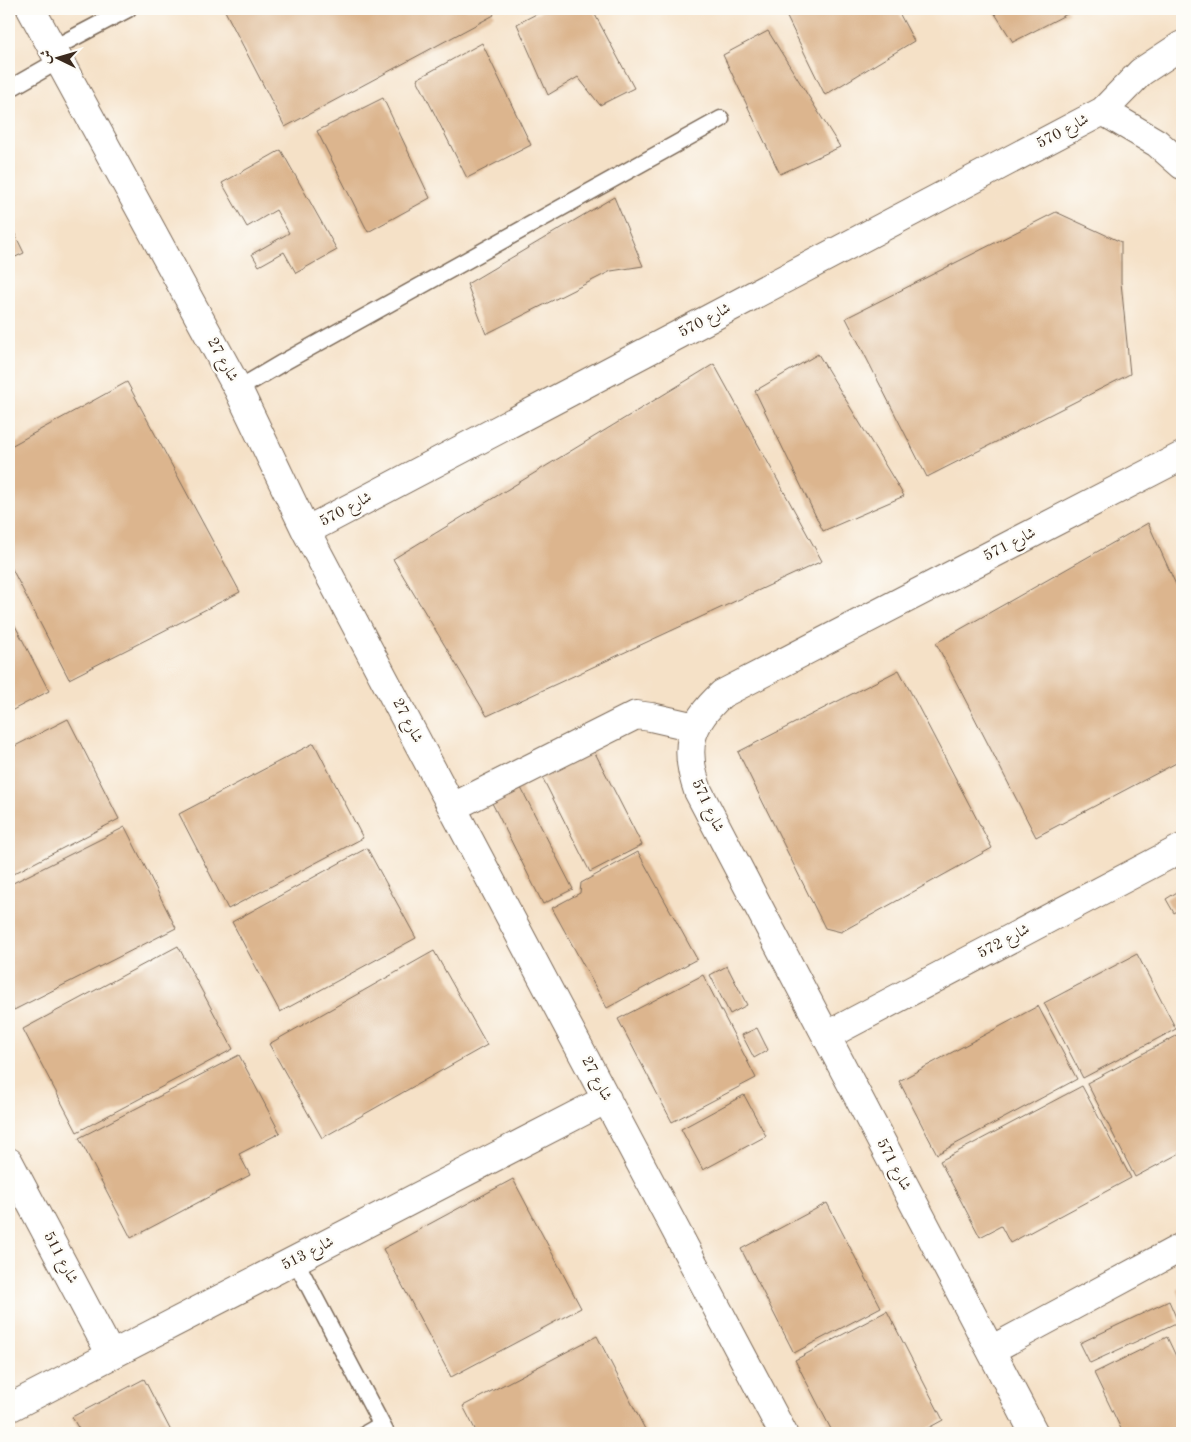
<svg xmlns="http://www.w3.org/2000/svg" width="1191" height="1442" font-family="'Old Standard TT',Amiri,serif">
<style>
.building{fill:#dcb58e}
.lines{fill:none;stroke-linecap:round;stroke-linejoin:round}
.service-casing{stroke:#7c6a59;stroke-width:19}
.minor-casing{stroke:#7c6a59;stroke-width:30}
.service{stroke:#fff;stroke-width:16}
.minor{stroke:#fff;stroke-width:28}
.labels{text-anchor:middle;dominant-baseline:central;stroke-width:5;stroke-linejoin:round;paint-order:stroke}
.street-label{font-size:15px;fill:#3b2a1e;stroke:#fdfcf7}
</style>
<rect width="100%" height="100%" fill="#fdfcf7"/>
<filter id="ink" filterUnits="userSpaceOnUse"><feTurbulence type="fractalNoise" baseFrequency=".02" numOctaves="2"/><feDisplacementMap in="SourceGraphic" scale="10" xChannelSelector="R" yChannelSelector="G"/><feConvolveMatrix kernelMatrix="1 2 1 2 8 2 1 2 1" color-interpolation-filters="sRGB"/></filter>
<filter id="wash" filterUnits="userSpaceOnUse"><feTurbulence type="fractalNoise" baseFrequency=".0096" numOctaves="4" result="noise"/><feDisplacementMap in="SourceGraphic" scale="20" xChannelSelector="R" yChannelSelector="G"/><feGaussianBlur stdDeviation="1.12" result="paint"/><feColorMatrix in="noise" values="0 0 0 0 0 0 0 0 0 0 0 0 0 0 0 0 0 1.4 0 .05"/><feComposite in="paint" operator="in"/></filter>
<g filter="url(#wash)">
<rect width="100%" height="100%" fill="#f5e1c7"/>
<g id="blocks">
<path class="building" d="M224 9H491L494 15 285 127Z
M546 9H592L634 88 600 105 578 77 548 95 517 24Z
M783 9H897L914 41 825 95Z
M992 9H1067L1069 13 1013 42Z
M768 31 840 147 780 174 723 55Z
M482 43 531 145 467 178 417 79Z
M383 98 430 198 368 232 317 131Z
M281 150 337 250 296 273 284 252 259 266 252 254 289 233 276 210 247 227 222 183Z
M614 197 643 266 611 271 486 334 467 284Z
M1056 212 1121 242V282L1130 374 927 477 846 318Z
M9 222 24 253 9 260Z
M818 354 904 496 823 531 755 391Z
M714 364 822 561 487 716 393 559Z
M127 382 240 592 69 679 9 563V447Z
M1148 523 1182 598V760L1036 837 936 643Z
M9 614 49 691 9 712Z
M899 670 992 848 841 932 825 928 738 752Z
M68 719 119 819 9 876V749Z
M314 743 363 838 228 909 179 814Z
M591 745 642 845 590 872 539 771Z
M520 786 573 889 543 904 491 801Z
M125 827 176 928 14 1010 9 999V885Z
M367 848 416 938 280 1012 232 922Z
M638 852 697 959 607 1008 552 908 580 893 581 883Z
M1182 889V908L1174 913 1166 899Z
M178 946 233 1049 77 1132 23 1029Z
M434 951 487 1045 322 1138 269 1044Z
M1137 954 1176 1029 1083 1078 1044 1003Z
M727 966 747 1005 730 1014 710 975Z
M703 975 756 1078 672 1122 618 1019Z
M1038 1006 1077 1079 937 1154 899 1081Z
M757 1028 768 1050 754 1058 742 1035Z
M1182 1033V1152L1135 1177 1087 1083Z
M239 1055 280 1133 239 1154 250 1175 131 1238 79 1138Z
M1082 1086 1131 1178 1010 1243 1001 1226 980 1237 940 1161Z
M744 1095 766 1136 703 1170 681 1129Z
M513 1179 581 1308 451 1377 383 1249Z
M827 1203 881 1307 794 1353 741 1249Z
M1182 1288V1302L1177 1289Z
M1169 1301 1178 1322 1090 1363 1080 1343Z
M887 1311 943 1420 919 1433H833L795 1360Z
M597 1336 647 1433H477L463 1406Z
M1167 1337 1182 1369V1433H1123L1094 1373Z
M144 1379 172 1433H81L72 1417Z"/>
</g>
</g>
<g filter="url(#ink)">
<use href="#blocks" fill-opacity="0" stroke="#7c6a59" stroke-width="1"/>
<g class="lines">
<g class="service-casing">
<path id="service" d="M52 49 128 9
M9 89 58 61
M238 389 282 363 721 119
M295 1260 386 1433
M367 1433 381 1425"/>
</g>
<g class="minor-casing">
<path id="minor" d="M31 9 238 389 306 531 783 1433
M1103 111 1157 143 1182 165
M306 531 1103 111 1141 72 1182 45
M453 807 636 715 651 717 695 727
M826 1036 1182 848
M9 1162 111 1355
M991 1350 1182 1247
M9 1408 607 1099
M1034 1433 698 791C683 748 689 724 722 694L1182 456"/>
</g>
<use href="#service" class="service"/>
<use href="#minor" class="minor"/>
</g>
</g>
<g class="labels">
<g class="street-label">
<text transform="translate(1063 132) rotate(-28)">شارع 570</text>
<text transform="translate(705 321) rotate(-28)">شارع 570</text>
<text transform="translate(222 360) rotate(61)">شارع 27</text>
<text transform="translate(346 510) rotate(-28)">شارع 570</text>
<text transform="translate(1010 545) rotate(-27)">شارع 571</text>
<text transform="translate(407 721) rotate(62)">شارع 27</text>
<text transform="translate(707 806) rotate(65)">شارع 571</text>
<text transform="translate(1004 942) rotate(-28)">شارع 572</text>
<text transform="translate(596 1079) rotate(62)">شارع 27</text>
<text transform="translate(893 1165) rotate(62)">شارع 571</text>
<text transform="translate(308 1254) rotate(-27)">شارع 513</text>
<text transform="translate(60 1258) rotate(62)">شارع 511</text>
</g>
</g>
<rect width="1191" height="1442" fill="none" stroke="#fdfcf7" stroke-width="30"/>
<g transform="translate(58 58) rotate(275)" stroke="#fdfcf7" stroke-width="4" paint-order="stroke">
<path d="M0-4L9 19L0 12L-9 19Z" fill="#3b2a1e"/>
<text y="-8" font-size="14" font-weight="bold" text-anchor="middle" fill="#3b2a1e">ش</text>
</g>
</svg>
